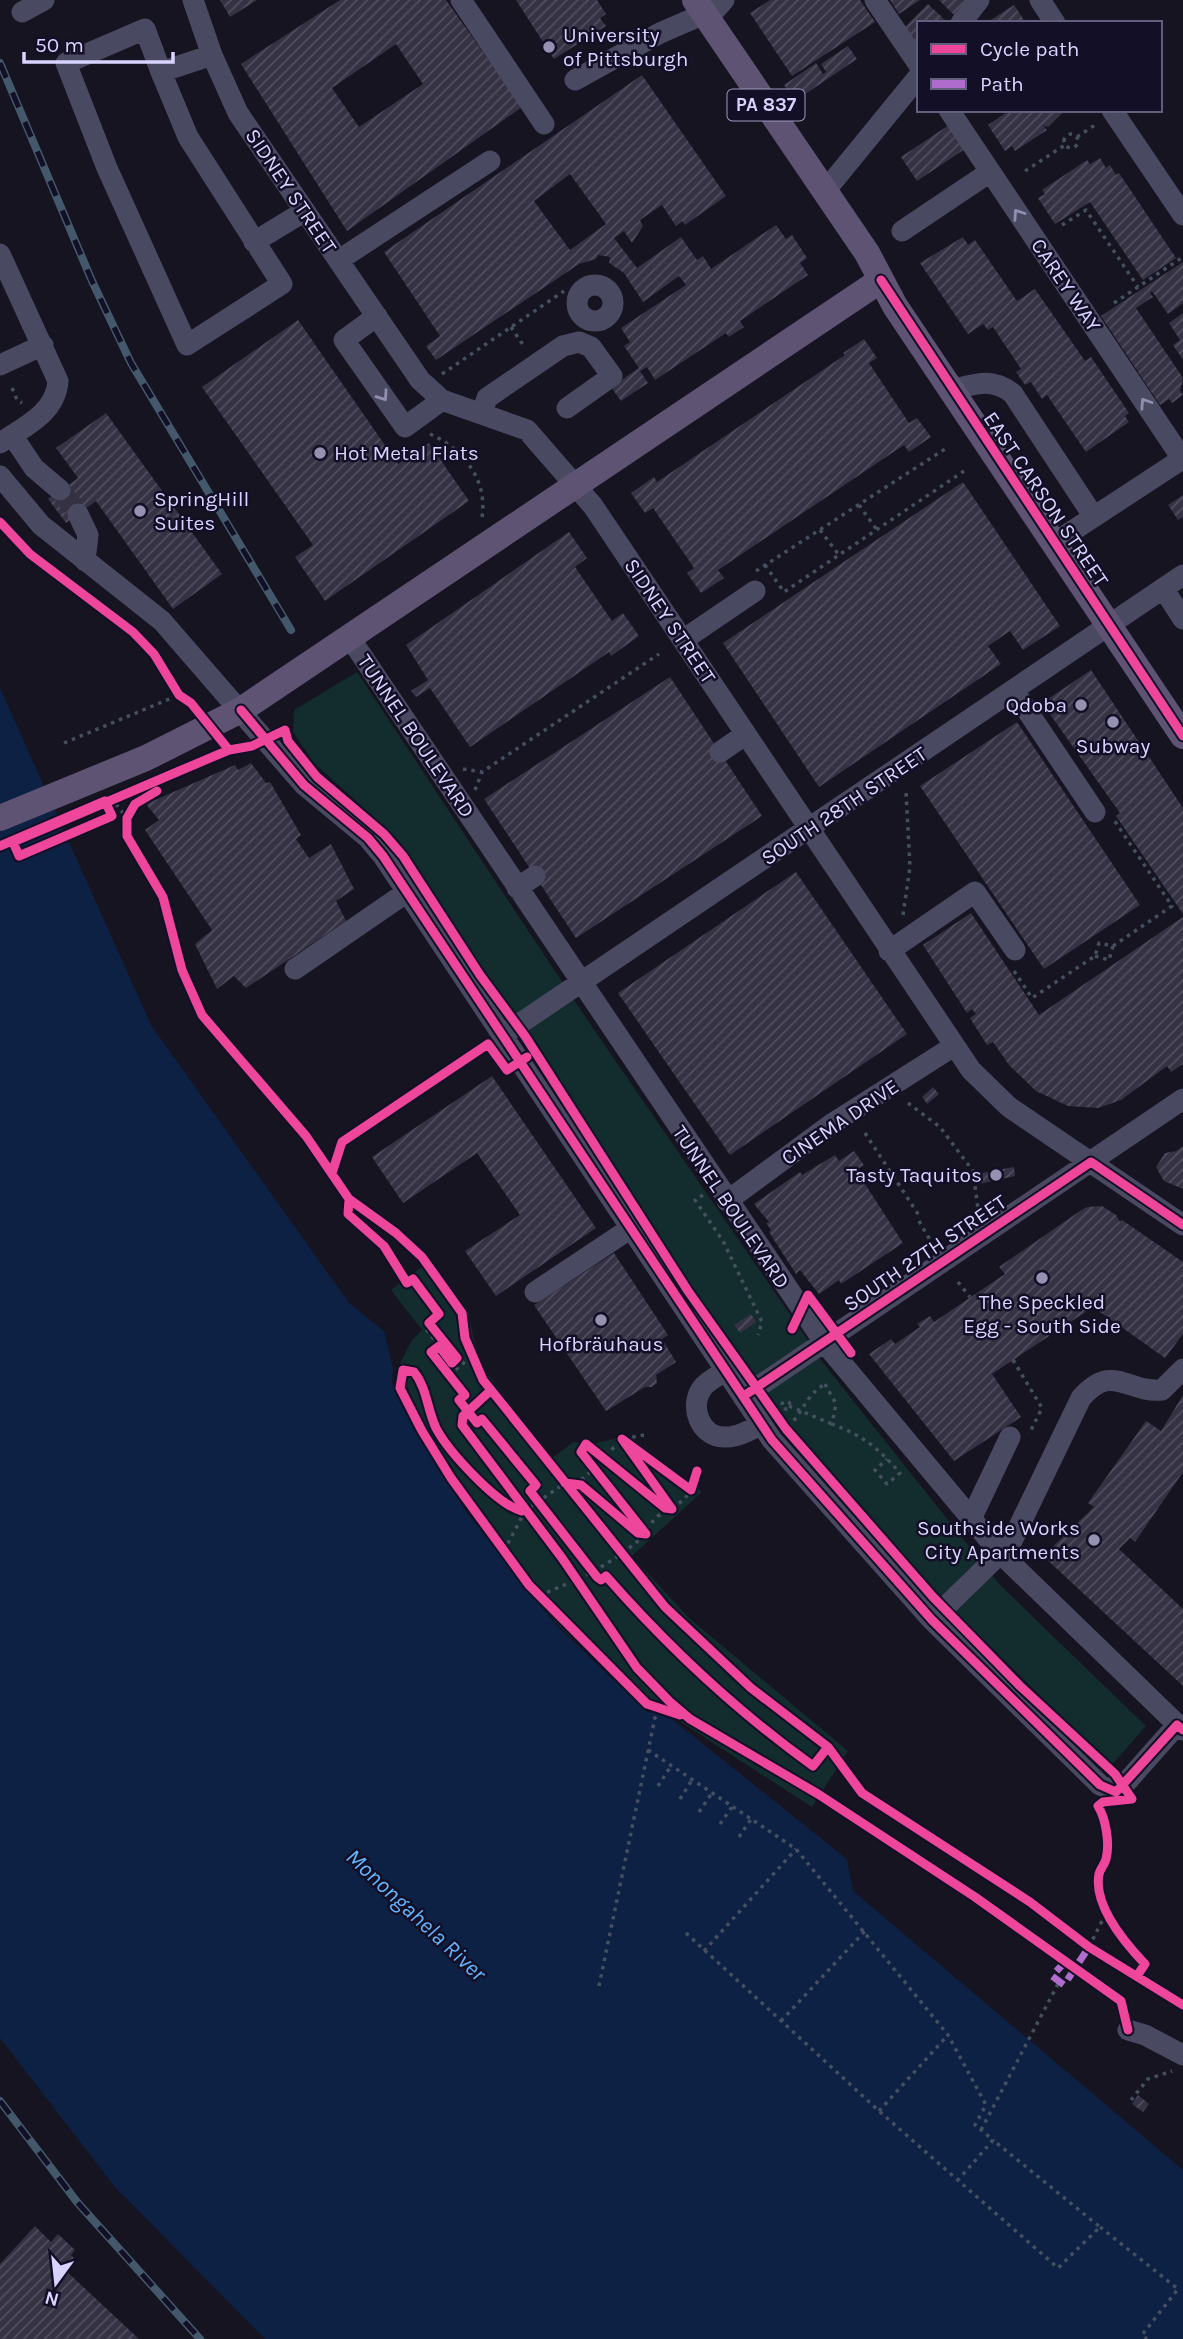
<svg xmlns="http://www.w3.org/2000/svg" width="1183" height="2339" font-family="Karla,sans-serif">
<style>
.green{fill:#132c2d}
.water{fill:#0d2144}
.pier{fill:#161421}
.building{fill:url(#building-hatch);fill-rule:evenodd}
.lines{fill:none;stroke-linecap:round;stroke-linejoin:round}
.minor-tunnel{stroke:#333142;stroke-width:21;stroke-dasharray:21 10;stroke-linecap:butt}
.path{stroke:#44505f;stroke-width:3.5;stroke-dasharray:3.5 5;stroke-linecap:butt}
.minor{stroke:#4a4962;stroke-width:21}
.major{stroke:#5e5373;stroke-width:26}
.rail-casing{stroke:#43596b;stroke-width:8}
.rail{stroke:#130f26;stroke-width:5;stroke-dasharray:16;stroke-linecap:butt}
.quiet{stroke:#b06ccc;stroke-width:7;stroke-dasharray:14 7;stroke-linecap:butt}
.cycleway-casing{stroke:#130f26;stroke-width:13}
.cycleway{stroke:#ed469a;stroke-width:9}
.oneway{stroke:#928eb0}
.poi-dot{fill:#9591b1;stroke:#130f26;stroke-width:2.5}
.labels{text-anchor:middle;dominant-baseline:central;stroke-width:5;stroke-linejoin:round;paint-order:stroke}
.shield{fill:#130f26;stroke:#9e99be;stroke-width:2}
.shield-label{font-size:19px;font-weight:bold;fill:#d9d4ff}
.poi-label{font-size:21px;fill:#d9d4ff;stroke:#130f26;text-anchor:start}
.street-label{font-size:21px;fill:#d9d4ff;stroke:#130f26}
.water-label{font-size:23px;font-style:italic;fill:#62b6ff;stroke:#130f26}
</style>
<defs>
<pattern id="building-hatch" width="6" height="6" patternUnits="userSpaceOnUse" patternTransform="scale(1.75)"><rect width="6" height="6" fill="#343243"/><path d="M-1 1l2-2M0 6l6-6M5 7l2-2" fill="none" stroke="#514f5f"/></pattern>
</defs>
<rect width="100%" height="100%" fill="#161421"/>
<path class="green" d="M357 672 584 1015 824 1364 999 1584 1146 1726 1111 1766 963 1619 784 1430 395 836 314 763 293 732 294 710Z
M431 1260 467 1308 479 1362 551 1459 573 1442 593 1444 629 1435 702 1492 632 1556 689 1618 848 1751 812 1807 673 1717 645 1707 556 1623 469 1513 411 1421 395 1384 396 1371 412 1340 422 1330 391 1290Z"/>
<path class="water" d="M0 688 151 1025 349 1303 384 1331 393 1369 392 1383 409 1420 467 1513 557 1626 647 1712 664 1713 847 1859 853 1891 1183 2170V2339H265L115 2187 0 2038Z"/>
<path class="pier" d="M60 814 66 826 21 845 23 848 67 829 72 840 16 863 10 849 0 853V839Z"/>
<path class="building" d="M220 0H257L230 17Z
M340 0H446L522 107 347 231 241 64ZM396 44 423 84 359 127 332 88Z
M516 0H597L606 14 600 18 606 26 554 59Z
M770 0H860L875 22 792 76 750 13Z
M890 0H920L899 14Z
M939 0H967L954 15Z
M928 4 944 19 940 23H919V45L903 29Z
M1014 5 1024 20 1019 23H986Z
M848 46 857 59 795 101 784 85 816 63 823 74 826 72 821 64Z
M642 75 726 196 685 225 682 221 676 226 662 205 640 220 643 226 632 243 624 231 614 238 637 268 681 237 697 260 703 256 711 269 776 225 786 239 792 235 807 258 800 263 808 275 740 321 744 327 729 337 726 333 655 380 647 367 640 371 648 383 621 401 611 387 639 368 624 346 630 342 621 328 686 285 679 276 643 302 624 273 609 263 610 257 598 255 596 259 579 264 436 360 426 346 440 336 384 252ZM570 174 606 224 570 250 534 201Z
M1010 110H1065L1048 127 1043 125 1047 130 1015 151 1012 146 1005 151 988 125Z
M949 125 965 149 917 181 901 157Z
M1100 158 1106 168 1110 165 1116 175 1119 173 1176 258 1143 280 1090 202 1055 224 1038 198 1045 194 1042 190 1087 160 1090 164Z
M963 237 968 245 975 240 1017 301 1035 289 1085 361 1091 357 1129 413 1125 416 1129 422 1086 452 1047 395 1042 399 1031 382 1025 385 1016 372 1021 369 993 327 988 330 983 324 968 334 920 263Z
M1183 262V303L1168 314 1152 291 1150 293 1153 297 1136 308 1183 378 1180 391 1183 395 1172 403 1169 399 1160 405 1101 316Z
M1183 313V360L1173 345 1180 340 1169 323Z
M298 320 398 464 429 443 469 501 325 601 295 557 313 545 202 387Z
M864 339 877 358 869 363 909 423 917 418 931 437 909 452 904 445 718 570 724 578 701 593 687 573 694 568 653 508 645 513 631 493 654 477 657 482 845 355 843 353Z
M106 413 222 574 173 609 96 501 66 523 48 499 78 478 56 448Z
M963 482 1060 626 1023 650 1010 631 988 646 1001 664 819 787 723 643Z
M1183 495V517L1178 520 1168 505Z
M569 532 587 558 575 567 612 621 623 613 639 636 611 656 609 652 470 747 430 688 416 697 411 691 428 680 406 645Z
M1091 670 1183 808V914L1116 816 1120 813 1042 703Z
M670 677 762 816 576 938 484 799Z
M1017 722 1140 905 1044 969 920 786Z
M251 763 266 783 270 782 301 835 296 839 309 858 331 844 354 889 336 901 346 921 246 988 234 976 217 989 195 944 212 930 145 830 159 820 146 804 235 765 238 770Z
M796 872 907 1034 730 1155 618 993Z
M971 913 1039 1015 1183 917V1064L1171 1072 1167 1066 1121 1100 1098 1108 1068 1106 1036 1091 1009 1065 993 1042 987 1045 970 1018 976 1014 972 1009 967 1013 923 945Z
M492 1076 596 1228 496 1296 465 1251 520 1215 477 1153 403 1203 372 1157Z
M933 1087 939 1094 927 1104 922 1097Z
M1183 1146V1189L1164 1181 1156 1167 1165 1153 1176 1151Z
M854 1151 864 1165 856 1170 903 1243 841 1284 839 1280 819 1294 800 1270 796 1274 769 1232 771 1230 766 1223 769 1222 754 1204 800 1172 802 1175 835 1155 839 1161Z
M1014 1167 1015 1176 979 1184 976 1174Z
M1102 1206 1116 1215 1120 1222 1122 1220 1183 1262V1334L1165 1358 1093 1307 992 1374 1021 1417 954 1461 869 1354 891 1339 895 1344 920 1327 917 1324 930 1316 934 1322 1005 1274 999 1267 1080 1211 1087 1207Z
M614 1253 668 1335 662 1339 676 1362 656 1375 657 1383 652 1387H645L606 1411 534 1305Z
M751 1314 756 1322 740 1333 734 1325Z
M1183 1395V1472L1135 1542 1130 1538 1119 1549 1183 1609V1686L1043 1556 1094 1507 1088 1503 1146 1421 1161 1431Z
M1138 2095 1149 2104 1143 2112 1132 2104Z
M35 2226 51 2242 58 2234 75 2250 71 2255 74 2258 64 2269 139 2339H0V2264Z"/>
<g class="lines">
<path class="minor-tunnel" d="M60 490 78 514"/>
<path class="path" d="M1064 141a7 7 0 1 1 14 0a7 7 0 1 1-14 0Z
M1077 137 1095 125
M1025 171 1065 145
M1062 225 1086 210 1138 287
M1114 303 1183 257
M511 327 525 348
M442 374 564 291
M12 388 17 400 22 403
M430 434C462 448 488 479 482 517
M859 505 877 530
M820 530 839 555
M765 565 784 592 964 471
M756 571 948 447
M64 743 179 695
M463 769 482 772 659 654
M475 790 482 772
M116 804 127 818
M903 915 910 867 906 792
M1095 956 1109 960 1113 946
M1014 971 1032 998 1095 956 1099 943 1113 946 1172 906 1114 820
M908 1103 940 1127 973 1171 978 1209
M865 1133 920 1217
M703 1195 695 1200 723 1241 762 1322 758 1335
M919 1221 930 1240
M958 1282 970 1297
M429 1323 425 1328 439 1346
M1013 1360 1042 1408 1029 1434
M449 1375 472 1356
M825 1384 836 1404 832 1424C865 1437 877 1447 900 1473L887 1484 875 1470 887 1459
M782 1405a4 4 0 1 1 8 0a4 4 0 1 1-8 0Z
M789 1406 832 1424
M788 1427C805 1410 805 1396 825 1384
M504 1551 525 1511 565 1483 584 1478 622 1439 644 1435
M539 1595C575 1582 608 1566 638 1541 646 1534 650 1522 658 1516 671 1507 682 1505 691 1490
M648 1750 796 1849 948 2035 986 2105 975 2125 993 2140 959 2179
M658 1786 671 1766
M680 1799 692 1780
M699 1812 712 1793
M720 1824 732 1807
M739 1837 751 1819
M686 1933 879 2111 1058 2268 1100 2227 993 2140
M1089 1947 1106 1913
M704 1951 796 1849
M599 1986 657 1708
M781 2021 865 1931
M1131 2100 1148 2079 1172 2071
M879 2111 948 2035
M981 2130 1059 1982
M1100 2227 1178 2289 1142 2335 1147 2339"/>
<path class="minor" d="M193 0 212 55 238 113 420 380 442 400 527 430 593 506 971 1070 1009 1107 1183 1225
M461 0 544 124
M875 0 919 65
M1040 0 1055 23
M22 12 44 0
M707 19 724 0
M961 23 979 0
M161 72 188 137 282 284 187 345 107 168 66 63 145 29 161 72 212 55
M575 80 660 33 704 14
M949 110 1183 460
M1112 110 1183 215
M825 191 919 76
M902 231 990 172
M254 242 305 211
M0 254 58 381C56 413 24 427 0 443
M339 260 490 161
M577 303a18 18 0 1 1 36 0a18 18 0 1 1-36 0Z
M377 316 344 340 405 427 442 400
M0 365 43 345
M952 390C976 384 992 377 1013 394L1094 517
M482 413 487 398 563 346 579 342 591 347 612 376 567 408
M12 435 34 468 60 490
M0 476 41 525 162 621 304 785 368 838 383 856 772 1440 932 1620 1100 1785 1116 1792 1123 1786 1177 1725
M78 514 88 535 85 561
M1054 543 1182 459
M1163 588 1183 619
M350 638 824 1342 1000 1553 1183 1730
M683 640 755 591
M1014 691 1095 812
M720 752 746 734
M517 888 535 876
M889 951 975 892 1015 950
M295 969 407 892
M503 1035 1183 575
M727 1201 833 1123 954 1046
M535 1292 631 1228
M725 1371C718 1376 708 1381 703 1387 688 1405 700 1437 724 1437 737 1438 751 1430 761 1424
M743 1397 1183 1099
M971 1519 1010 1437
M932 1620 1011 1543 1081 1398C1113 1362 1126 1393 1162 1390L1183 1369
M1128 2030 1145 2035 1183 2055"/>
<path class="major" d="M695 0 867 253 895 306 1183 736
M0 818 146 758 241 710 881 280"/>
<g class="rail-casing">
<path id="rail" d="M0 63 92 281 131 363 291 630
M0 2101 77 2202 200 2339"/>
</g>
<use href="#rail" class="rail"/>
<path class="quiet" d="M1066 1961 1052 1976 1064 1985 1089 1947"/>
<g class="cycleway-casing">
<path id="cycleway" d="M881 280 1183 736
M0 522 30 554 133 632 154 654 179 695 191 703 229 750
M241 710 304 785 368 838 383 856 772 1440 932 1620 1100 1785 1116 1792 1177 1725 1183 1730
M157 791 135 804 127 818V836L163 897 182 970 202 1015 306 1136 349 1199 396 1233 422 1257 462 1313 465 1338 483 1380 665 1607 751 1688 828 1747 862 1793 1030 1902 1089 1947 1183 2005
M0 846 105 801 112 816 19 856 13 842 107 802 177 772 229 750 252 746 285 730 288 741 317 777 384 834 403 856 480 975 525 1036 688 1291 786 1429 933 1597 1020 1686 1115 1774 1132 1799 1103 1802 1098 1806C1106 1819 1110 1844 1106 1859 1105 1864 1100 1869 1099 1874 1093 1905 1126 1944 1145 1964L1137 1976
M332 1173 342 1142 488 1044 507 1070 527 1057
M349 1199 348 1214 384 1246 407 1283 413 1279 439 1314 429 1323 457 1358 452 1363 439 1346 431 1352 465 1395 459 1400 477 1423 482 1419 536 1485 530 1491 597 1577 601 1580 606 1576C669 1648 735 1710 813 1766L828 1747
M792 1329 808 1295 851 1353
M490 1391 463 1416 462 1425 562 1558 637 1668 670 1702 690 1719 818 1794 975 1897 1121 2001 1128 2030
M748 1393 1091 1162 1183 1225
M565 1483 581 1485 638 1533 646 1534 581 1452 586 1444 665 1508 672 1509 622 1439 691 1490 697 1471
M522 1511C497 1505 448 1451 436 1428 427 1409 427 1388 414 1372L403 1370 400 1388 422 1431 451 1478 529 1585 647 1704 680 1715"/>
</g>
<use href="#cycleway" class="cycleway"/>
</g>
<defs><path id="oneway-chevron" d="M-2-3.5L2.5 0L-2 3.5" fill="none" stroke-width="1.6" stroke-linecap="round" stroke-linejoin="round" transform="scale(1.75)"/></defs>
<g class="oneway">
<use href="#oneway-chevron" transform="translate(1018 214) rotate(-124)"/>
<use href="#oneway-chevron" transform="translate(383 396) rotate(55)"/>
<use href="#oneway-chevron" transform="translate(1145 403) rotate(-124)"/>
</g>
<g class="poi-dot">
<circle cx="549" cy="47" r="7"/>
<circle cx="320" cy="453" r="7"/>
<circle cx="140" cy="511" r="7"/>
<circle cx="1081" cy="705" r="7"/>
<circle cx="1113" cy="722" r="7"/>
<circle cx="996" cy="1175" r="7"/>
<circle cx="1042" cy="1278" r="7"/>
<circle cx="601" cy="1320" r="7"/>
<circle cx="1094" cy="1540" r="7"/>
</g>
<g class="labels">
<rect class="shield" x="727.5" y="89.5" width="77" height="31" rx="5"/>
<g class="shield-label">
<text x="766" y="105">PA 837</text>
</g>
<g class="poi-label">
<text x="563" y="35">University<tspan x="563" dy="24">of Pittsburgh</tspan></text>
<text x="334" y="453">Hot Metal Flats</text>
<text x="154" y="499">SpringHill<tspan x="154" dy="24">Suites</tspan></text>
<text x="1067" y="705" text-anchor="end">Qdoba</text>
<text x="1113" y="746" text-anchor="middle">Subway</text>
<text x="982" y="1175" text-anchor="end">Tasty Taquitos</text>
<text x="1042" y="1302" text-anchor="middle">The Speckled<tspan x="1042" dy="24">Egg - South Side</tspan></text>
<text x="601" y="1344" text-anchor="middle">Hofbräuhaus</text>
<text x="1080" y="1528" text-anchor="end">Southside Works<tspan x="1080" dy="24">City Apartments</tspan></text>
</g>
<g class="street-label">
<text transform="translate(291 191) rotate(56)">SIDNEY STREET</text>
<text transform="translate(1066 285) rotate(56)">CAREY WAY</text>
<text transform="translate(1046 499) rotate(56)">EAST CARSON STREET</text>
<text transform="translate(670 621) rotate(56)">SIDNEY STREET</text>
<text transform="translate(416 736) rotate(56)">TUNNEL BOULEVARD</text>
<text transform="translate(844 806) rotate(-34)">SOUTH 28TH STREET</text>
<text transform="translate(840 1122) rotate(-34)">CINEMA DRIVE</text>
<text transform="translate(731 1207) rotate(56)">TUNNEL BOULEVARD</text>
<text transform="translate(925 1253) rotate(-34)">SOUTH 27TH STREET</text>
</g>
<g class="water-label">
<text transform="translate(416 1915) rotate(43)">Monongahela River</text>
</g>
</g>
<rect x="917" y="21" width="245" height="91" fill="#130f26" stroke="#625e7d" stroke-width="2"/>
<rect x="931" y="44" width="35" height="10" fill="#ed469a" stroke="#625e7d" stroke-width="2"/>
<text x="980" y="56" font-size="21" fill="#d9d4ff">Cycle path</text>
<rect x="931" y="79" width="35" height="10" fill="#b06ccc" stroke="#625e7d" stroke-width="2"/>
<text x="980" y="91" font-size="21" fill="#d9d4ff">Path</text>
<g transform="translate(56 2283) rotate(195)" stroke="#130f26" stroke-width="5" paint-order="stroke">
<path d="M0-5L12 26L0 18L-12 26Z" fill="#d9d4ff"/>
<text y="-10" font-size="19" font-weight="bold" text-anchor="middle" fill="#d9d4ff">N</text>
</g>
<path d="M24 52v10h149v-10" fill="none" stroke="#d9d4ff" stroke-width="3.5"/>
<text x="35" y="52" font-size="21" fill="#d9d4ff" stroke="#130f26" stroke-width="5" paint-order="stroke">50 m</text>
</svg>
